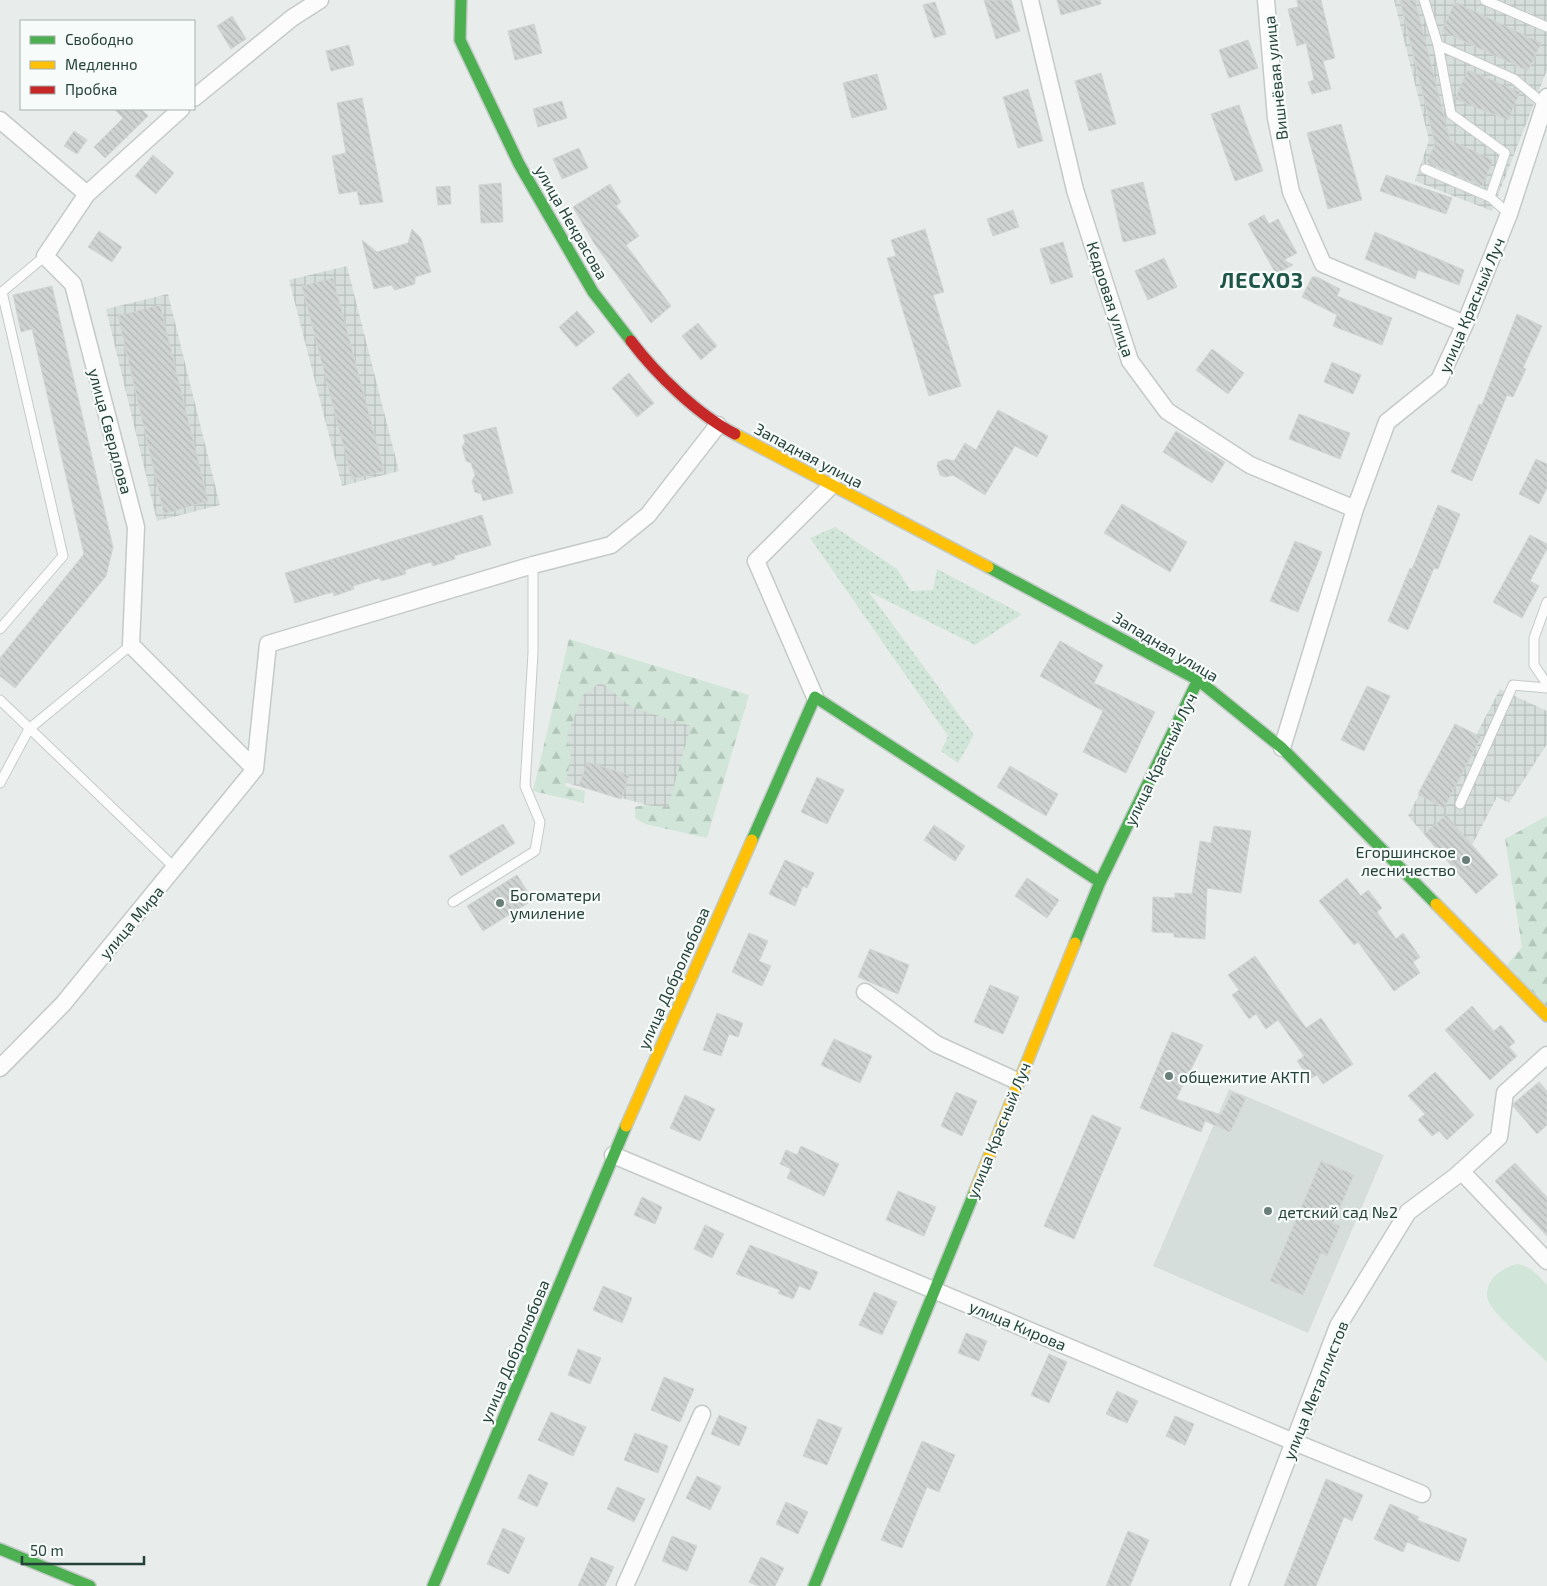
<svg xmlns="http://www.w3.org/2000/svg" width="1547" height="1586" font-family="'Exo 2',sans-serif">
<style>
.built{fill:#d6dedb}
.industrial{fill:url(#industrial-grid)}
.grass{fill:url(#grass-dots)}
.forest{fill:url(#forest-firs)}
.garden{fill:#d1e6d8}
.building{fill:url(#building-back-hatch);stroke:#d1d6d4}
.lines{fill:none;stroke-linecap:round;stroke-linejoin:round}
.lane-casing{stroke:#c5cac8;stroke-width:11}
.street-casing{stroke:#c5cac8;stroke-width:19}
.fast-casing{stroke:#c3cbc8;stroke-width:14}
.slow-casing{stroke:#c3cbc8;stroke-width:14}
.jam-casing{stroke:#c3cbc8;stroke-width:14}
.lane{stroke:#fcfcfc;stroke-width:9}
.street{stroke:#fcfcfc;stroke-width:16}
.fast{stroke:#4caf50;stroke-width:11}
.slow{stroke:#ffc107;stroke-width:11}
.jam{stroke:#c62828;stroke-width:11}
.poi-dot{fill:#697e78;stroke:#f7fbf9;stroke-width:2}
.labels{text-anchor:middle;dominant-baseline:central;stroke-width:4.5;stroke-linejoin:round;paint-order:stroke}
.street-label{font-size:16px;fill:#24423a;stroke:#f7fbf9}
.poi-label{font-size:16px;fill:#24423a;stroke:#f7fbf9;text-anchor:start}
.district-label{font-size:21px;font-weight:bold;letter-spacing:1px;fill:#1f5548;stroke:#f7fbf9}
</style>
<defs>
<pattern id="industrial-grid" width="8" height="8" patternUnits="userSpaceOnUse" patternTransform="scale(1.25)"><rect width="8" height="8" fill="#d6dedb"/><path d="M0 4h8M4 0v8" fill="none" stroke="#b8c0bd"/></pattern>
<pattern id="grass-dots" width="8" height="8" patternUnits="userSpaceOnUse" patternTransform="scale(1.25)"><rect width="8" height="8" fill="#d1e6d8"/><path d="M2 2h.1M6 6h.1" fill="none" stroke="#b3c6ba" stroke-width="1.8" stroke-linecap="round"/></pattern>
<pattern id="forest-firs" width="22" height="20" patternUnits="userSpaceOnUse" patternTransform="scale(1.25)"><rect width="22" height="20" fill="#d1e6d8"/><path d="M5 1l3.5 6h-7zM16 11l3.5 6h-7z" fill="#b3c6ba"/></pattern>
<pattern id="building-back-hatch" width="6" height="6" patternUnits="userSpaceOnUse" patternTransform="scale(1.25)"><rect width="6" height="6" fill="#cfd4d2"/><path d="M-1 5l2 2M0 0l6 6M5-1l2 2" fill="none" stroke="#b2b7b5"/></pattern>
</defs>
<rect width="100%" height="100%" fill="#e8edeb"/>
<path class="built" d="M1229 1089 1384 1155 1308 1333 1153 1266Z"/>
<path class="industrial" d="M1394 0H1547V70L1492 211 1415 181 1429 140Z
M347 266 399 471 342 486 289 280Z
M168 294 220 505 157 521 106 309Z
M580 676 715 712 687 816 552 779Z
M1500 689 1547 711V744L1509 803 1497 797 1472 845 1498 875 1476 894 1408 816 1455 724 1476 735Z"/>
<path class="grass" d="M835 527 897 569 911 591 933 590 937 569 1022 614 975 645 868 591 974 735 958 763 941 751 948 736 810 538Z"/>
<path class="forest" d="M569 639 749 695 707 838 645 824 635 818V807L645 805 668 807 691 726 631 707 601 682 582 696 567 737 571 757 565 786 585 791 584 803 533 791Z
M1547 816V1007L1507 965 1522 947 1505 839Z"/>
<path class="garden" d="M1517 1264C1531 1266 1538 1275 1547 1285V1362C1532 1347 1502 1322 1491 1306 1478 1286 1499 1268 1517 1264Z"/>
<path class="building" d="M984 0H1011L1020 31 996 39Z
M1057 0H1100L1101 4 1061 15Z
M1297 0H1321L1335 58 1323 61 1331 89 1312 94 1308 82 1314 80 1306 43 1297 46 1288 9 1298 7Z
M1400 0H1415L1450 140 1493 160 1482 186 1427 162 1435 144Z
M935 2 946 34 934 38 923 5Z
M1455 2 1541 43 1528 71 1442 31Z
M232 16 246 39 231 49 217 26Z
M534 24 542 53 515 60 508 31Z
M1248 40 1258 68 1229 78 1219 50Z
M349 45 354 65 331 71 326 51Z
M1468 70 1520 92 1508 120 1455 99Z
M1101 73 1116 124 1089 131 1075 81Z
M877 74 887 109 852 118 843 83Z
M1028 89 1043 141 1018 148 1003 97Z
M362 98 383 202 360 205 357 191 339 194 332 156 346 153 337 103Z
M562 101 567 118 538 127 533 109Z
M1239 105 1263 171 1235 181 1211 114Z
M114 109H141L148 116 105 158 94 147 123 118Z
M1341 124 1362 200 1328 209 1307 133Z
M74 131 87 140 77 154 64 146Z
M579 148 588 168 562 179 553 159Z
M153 155 174 173 156 194 135 176Z
M1386 175 1452 198 1446 214 1380 191Z
M1143 182 1156 234 1123 242 1111 190Z
M501 183 503 222 481 223 479 185Z
M610 184 621 202 616 206 639 236 626 245 671 306 651 323 594 243 573 207Z
M450 186 451 204 438 205 436 187Z
M1013 210 1019 227 993 236 987 219Z
M1264 215 1269 224 1278 219 1297 253 1284 260 1293 265 1276 274 1248 224Z
M412 229 421 238 431 272 415 277V284L395 290 391 285 374 289 362 240 377 252 408 243Z
M925 229 944 292 933 295 961 386 929 396 887 258 896 256 891 240Z
M99 231 122 247 112 262 88 247Z
M1375 232 1464 270 1459 285 1418 270 1415 279 1365 259Z
M1063 242 1073 277 1051 284 1040 249Z
M1164 258 1177 287 1148 300 1135 271Z
M1312 277H1317L1340 289 1337 296 1392 318 1382 345 1333 326 1337 315 1302 297Z
M333 278 384 471 352 479 302 286Z
M52 286 113 547 106 576 15 688 0 676V658L84 554 32 329 21 332 13 295Z
M160 305 208 501 164 514 118 316Z
M577 311 595 332 576 347 559 327Z
M1517 314 1542 326 1523 368 1526 369 1513 397 1507 395 1472 481 1451 472 1479 404 1482 405Z
M698 323 717 346 701 360 682 336Z
M1212 349 1244 373 1228 394 1196 370Z
M1332 362 1361 375 1353 394 1324 382Z
M629 373 654 403 637 417 612 388Z
M998 410 1048 436 1037 457 1015 446 985 495 953 475 945 477 940 475 937 466 938 462 946 459 954 461 965 443 976 450Z
M1299 414 1350 433 1340 459 1289 439Z
M496 427 513 493 483 501 481 494 475 492 472 481 475 475 471 463 466 461 462 447 465 442 463 435Z
M1176 431 1225 462 1212 483 1163 452Z
M1536 459 1547 464V488L1539 504 1519 494Z
M1122 504 1187 542 1170 572 1104 533Z
M1438 505 1460 514 1438 569 1434 568 1408 630 1388 621 1410 568 1412 569Z
M482 515 491 545 454 556 455 559 433 566 431 562 405 570 406 574 381 581 380 578 353 586 354 589 334 596 333 592 295 603 285 573Z
M1530 535 1547 544V549L1530 581 1539 586 1522 618 1493 602Z
M1295 541 1322 552 1298 612 1270 601Z
M1060 641 1103 665 1094 683 1155 712 1126 773 1083 752 1103 711 1040 676Z
M1367 686 1390 696 1364 751 1341 740Z
M1455 724 1481 737 1444 808 1418 794Z
M587 762 629 775 621 799 579 786Z
M1010 766 1058 794 1046 816 997 787Z
M817 777 844 790 827 824 801 812Z
M1446 815 1498 875 1476 894 1424 834Z
M503 824 515 843 461 876 449 856Z
M934 825 965 846 955 861 924 840Z
M1214 826 1251 831 1241 893 1207 888 1205 939 1174 937V933L1152 932 1153 897 1175 898V893L1192 894 1200 841 1211 843Z
M785 860 814 873 807 888 803 886 795 906 769 894Z
M517 875 533 900 483 931 467 906Z
M1027 878 1059 900 1047 918 1015 896Z
M1347 878 1361 896 1368 890 1382 908 1377 912 1396 939 1403 933 1420 957 1413 962 1420 973 1394 991 1358 942 1354 945 1319 901Z
M749 933 768 941 759 961 771 966 762 986 732 972Z
M870 949 909 965 898 994 858 977Z
M1255 956 1306 1028 1321 1018 1353 1064 1323 1084 1317 1075 1310 1079 1297 1061 1304 1056 1278 1020 1266 1029 1256 1014 1249 1019 1232 995 1239 990 1228 975Z
M990 985 1019 997 1003 1034 974 1022Z
M1472 1006 1494 1031 1501 1025 1515 1042 1509 1047 1517 1056 1490 1080 1445 1030Z
M717 1013 743 1023 738 1037 729 1034 721 1056 703 1050Z
M1172 1032 1203 1045 1176 1099 1221 1115 1232 1092 1246 1098 1230 1132 1205 1121 1201 1132 1140 1108Z
M834 1039 872 1056 860 1083 821 1065Z
M1435 1072 1474 1115 1447 1140 1439 1131 1432 1136 1418 1120 1425 1114 1408 1096Z
M1539 1082 1547 1091V1125L1537 1134 1513 1106 1514 1103Z
M956 1092 977 1101 962 1136 941 1126Z
M685 1095 715 1109 700 1141 670 1128Z
M1092 1115 1121 1128 1074 1239 1044 1226Z
M801 1146 839 1164 824 1196 787 1178 791 1169 780 1164 786 1150 797 1155Z
M1321 1161 1354 1175 1333 1223 1340 1226 1327 1256 1321 1253 1303 1295 1270 1281Z
M1515 1163 1547 1197V1236L1495 1181Z
M898 1191 936 1207 924 1236 886 1220Z
M642 1197 662 1207 655 1224 634 1215Z
M705 1225 724 1234 712 1258 694 1249Z
M750 1245 818 1272 810 1290 799 1286 793 1299 778 1293 780 1290 736 1274Z
M603 1286 632 1298 622 1323 593 1310Z
M874 1292 897 1302 882 1335 859 1325Z
M966 1333 987 1341 979 1361 958 1353Z
M578 1349 601 1358 590 1384 568 1375Z
M1049 1354 1067 1362 1049 1403 1031 1395Z
M664 1377 694 1389 680 1422 651 1410Z
M1117 1391 1138 1401 1127 1423 1106 1414Z
M551 1412 586 1427 573 1456 538 1440Z
M719 1415 747 1427 739 1446 711 1434Z
M1175 1416 1194 1424 1185 1445 1166 1436Z
M818 1419 842 1428 827 1465 803 1456Z
M635 1433 668 1446 658 1473 624 1460Z
M922 1441 955 1455 939 1492 927 1487 902 1548 881 1540Z
M529 1474 548 1483 537 1507 518 1498Z
M697 1476 721 1487 710 1510 686 1498Z
M1326 1479 1363 1495 1352 1521 1344 1517 1316 1586H1284Z
M617 1487 645 1499 634 1522 607 1509Z
M786 1502 808 1512 798 1534 776 1524Z
M1390 1504 1419 1517 1417 1520 1467 1539 1459 1562 1407 1542 1403 1552 1374 1539Z
M503 1528 525 1538 509 1574 487 1564Z
M1128 1531 1149 1540 1130 1586H1106Z
M672 1536 697 1546 687 1571 662 1561Z
M591 1557 614 1567 605 1586H578Z
M761 1557 784 1568 775 1586H758L749 1582Z"/>
<g class="lines">
<g class="lane-casing">
<path id="lane" d="M1424 0 1438 45 1451 114 1505 153 1490 197 1509 214
M1485 0 1547 27
M1438 45 1514 79 1544 104
M1425 169 1490 197
M1547 602 1534 638V665L1547 684
M0 629 63 556 2 292 45 256
M0 700 175 868
M0 783 29 729 131 645
M1460 804 1513 685 1547 688
M453 902 535 851 540 822 525 786 533 653V565"/>
</g>
<g class="street-casing">
<path id="street" d="M1030 0 1075 190 1130 361 1167 411 1250 465 1355 509
M1266 0 1276 118 1291 192 1323 264 1465 324
M194 98 292 18 320 0
M181 109 87 194 45 256 73 284 136 527 131 645 255 769
M0 120 87 194
M815 697 756 561 832 485
M1282 748 1355 509 1387 422 1439 380 1465 324 1509 214 1547 97
M255 769 268 644 533 565 611 545 648 515 718 425
M865 992 936 1044 1017 1081
M0 1068 63 1004 255 769
M613 1155 1294 1442 1422 1494
M1461 1171 1547 1261
M625 1586 702 1414
M1239 1586 1338 1326 1408 1212 1456 1176 1499 1137 1505 1093 1547 1055"/>
</g>
<g class="fast-casing">
<path id="fast" d="M461 0 460 40 519 164 593 292 631 341
M988 567 1198 680 1282 748 1436 904
M752 840 815 697 1100 882
M1075 943 1100 882 1198 680
M0 1549 90 1586
M433 1586 626 1126
M814 1586 975 1191"/>
</g>
<g class="slow-casing">
<path id="slow" d="M735 434 988 567
M1436 904 1547 1016
M626 1126 752 840
M975 1191 1075 943"/>
</g>
<g class="jam-casing">
<path id="jam" d="M631 341C656 374 698 415 735 434"/>
</g>
<use href="#lane" class="lane"/>
<use href="#street" class="street"/>
<use href="#fast" class="fast"/>
<use href="#slow" class="slow"/>
<use href="#jam" class="jam"/>
</g>
<g class="poi-dot">
<circle cx="1466" cy="860" r="5"/>
<circle cx="500" cy="903" r="5"/>
<circle cx="1169" cy="1076" r="5"/>
<circle cx="1268" cy="1211" r="5"/>
</g>
<g class="labels">
<g class="street-label">
<text transform="translate(1275 78) rotate(-96)">Вишнёвая улица</text>
<text transform="translate(572 222) rotate(60)">улица Некрасова</text>
<text transform="translate(1111 299) rotate(72)">Кедровая улица</text>
<text transform="translate(1471 305) rotate(-67)">улица Красный Луч</text>
<text transform="translate(111 431) rotate(75)">улица Свердлова</text>
<text transform="translate(809 455) rotate(28)">Западная улица</text>
<text transform="translate(1166 646) rotate(31)">Западная улица</text>
<text transform="translate(1160 759) rotate(-64)">улица Красный Луч</text>
<text transform="translate(131 922) rotate(-50)">улица Мира</text>
<text transform="translate(673 978) rotate(-66)">улица Добролюбова</text>
<text transform="translate(998 1130) rotate(-68)">улица Красный Луч</text>
<text transform="translate(1018 1325) rotate(23)">улица Кирова</text>
<text transform="translate(514 1351) rotate(-67)">улица Добролюбова</text>
<text transform="translate(1315 1390) rotate(-68)">улица Металлистов</text>
</g>
<g class="poi-label">
<text x="1456" y="851" text-anchor="end">Егоршинское<tspan x="1456" dy="18">лесничество</tspan></text>
<text x="510" y="894">Богоматери<tspan x="510" dy="18">умиление</tspan></text>
<text x="1179" y="1076">общежитие АКТП</text>
<text x="1278" y="1211">детский сад №2</text>
</g>
<g class="district-label">
<text x="1262" y="279">ЛЕСХОЗ</text>
</g>
</g>
<rect x="20" y="20" width="175" height="90" fill="#f7fbf9" stroke="#a3b1ad"/>
<rect x="30" y="36" width="25" height="8" fill="#4caf50" stroke="#a3b1ad"/>
<text x="65" y="45" font-size="15" fill="#24423a">Свободно</text>
<rect x="30" y="61" width="25" height="8" fill="#ffc107" stroke="#a3b1ad"/>
<text x="65" y="70" font-size="15" fill="#24423a">Медленно</text>
<rect x="30" y="86" width="25" height="8" fill="#c62828" stroke="#a3b1ad"/>
<text x="65" y="95" font-size="15" fill="#24423a">Пробка</text>
<path d="M22 1556v8h122v-8" fill="none" stroke="#24423a" stroke-width="2.5"/>
<text x="30" y="1556" font-size="15" fill="#24423a" stroke="#f7fbf9" stroke-width="4" paint-order="stroke">50 m</text>
</svg>
